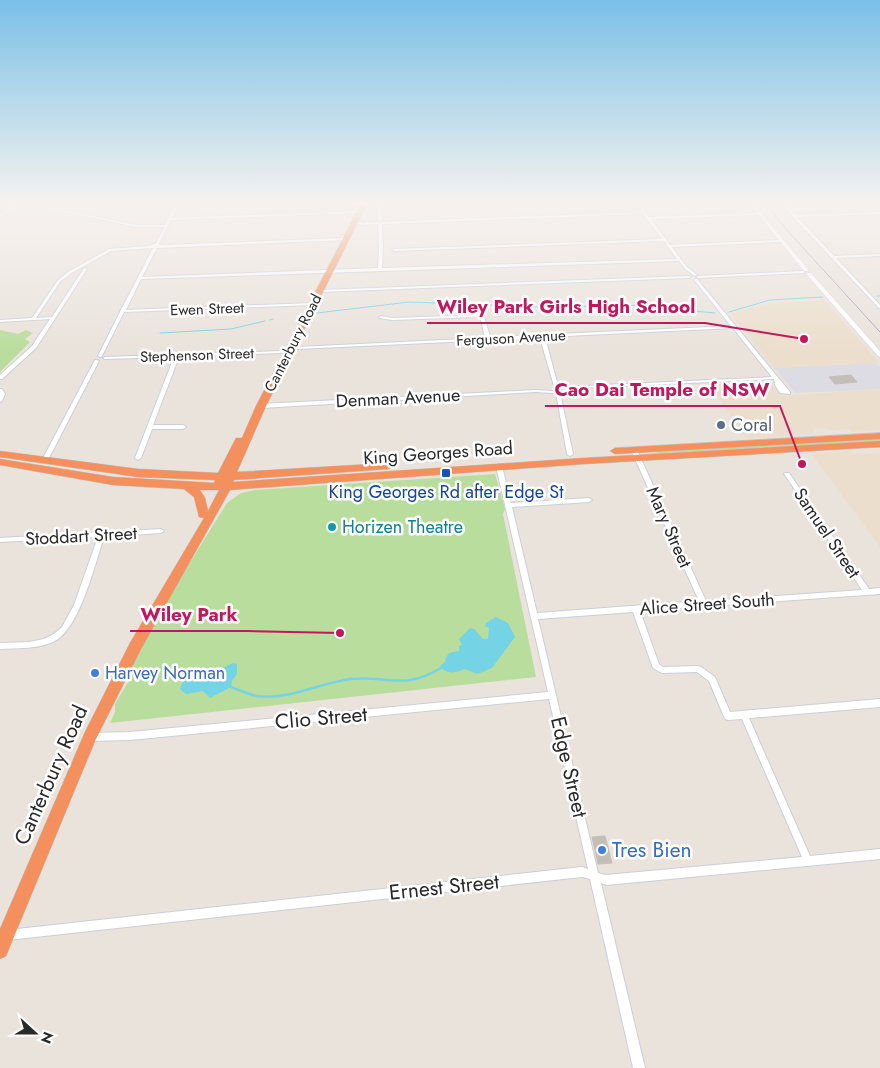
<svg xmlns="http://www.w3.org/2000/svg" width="880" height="1068" font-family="Jost,sans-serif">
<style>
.industrial{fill:#dddce3}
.education{fill:#ebdecc}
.green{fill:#b9dd9c}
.water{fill:#75d3e6}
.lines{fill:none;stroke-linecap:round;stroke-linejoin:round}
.stream-far1{stroke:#75d3e6;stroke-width:1}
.stream{stroke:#75d3e6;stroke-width:2.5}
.building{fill:#c3beb7;stroke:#c5beb6}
.street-casing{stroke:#cacfda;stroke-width:2}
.secondary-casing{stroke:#cacfda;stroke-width:1}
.highway-casing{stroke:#c3c3c3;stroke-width:1}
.street{fill:#fff;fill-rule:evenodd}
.secondary{fill:#fff;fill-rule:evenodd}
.highway{fill:#f3905e;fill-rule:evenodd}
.rail{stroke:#9fa4b2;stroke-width:1}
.service-dot{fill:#5c6f8a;stroke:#fff;stroke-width:2}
.transit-dot{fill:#1a4fb4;stroke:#fff;stroke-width:2}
.culture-dot{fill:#0f9aa8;stroke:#fff;stroke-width:2}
.shop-dot{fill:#3f7fe0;stroke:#fff;stroke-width:2}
.labels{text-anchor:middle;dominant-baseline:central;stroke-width:5;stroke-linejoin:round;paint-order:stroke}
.far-street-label{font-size:15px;fill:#292929;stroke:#fff}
.street-label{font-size:18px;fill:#292929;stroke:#fff}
.service-label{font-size:18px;fill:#4e5e75;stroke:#fff;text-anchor:start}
.transit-label{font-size:18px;fill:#164399;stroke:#fff}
.culture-label{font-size:18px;fill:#0d838f;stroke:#fff;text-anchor:start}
.shop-label{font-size:18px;fill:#366cbe;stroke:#fff;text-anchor:start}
.near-street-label{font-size:21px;fill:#292929;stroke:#fff}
.near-shop-label{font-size:21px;fill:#366cbe;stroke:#fff;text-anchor:start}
.leader{fill:none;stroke:#c2185b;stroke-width:2}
.callout-dot{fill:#c2185b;stroke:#fff;stroke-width:2}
.callout-label{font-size:19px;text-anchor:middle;font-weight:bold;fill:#c2185b;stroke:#fff;stroke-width:5;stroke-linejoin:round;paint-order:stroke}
</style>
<rect width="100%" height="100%" fill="#eae3dc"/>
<path class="industrial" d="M876 363 880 367V389L795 393 775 368Z"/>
<path class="education" d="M823 298 879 363 775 368 731 314 766 304 818 301Z
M770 382 781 396 880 389V430L852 432 850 429 830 430 826 428 812 429 815 434 746 438 710 386Z
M850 451 853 454 880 453V547L811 453Z"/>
<path class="green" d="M0 330 18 334 26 330 33 333 25 339 30 342 0 372Z
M880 439V441L648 454 665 451Z
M495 474 505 509 503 514 536 677 110 723 115 712V704L134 672 133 663 174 588 227 503 241 493 255 490Z"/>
<path class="water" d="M496 617 508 623 515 637 492 668 477 674 465 669C456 673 446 675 440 666L446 661 445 659 449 653 459 651V646L462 645 459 639 470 628 474 629 483 639H488L489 628 485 626 486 623Z
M233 663 237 664V674L232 681 231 687 210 698 203 691 186 694 180 689C184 673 201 668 215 672Z"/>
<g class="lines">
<path class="stream-far1" d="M877 296H880
M729 312 770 300 823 297
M317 313 409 302 562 308 619 304 715 313
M269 320 273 319
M160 333 231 329 265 321"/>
<path class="stream" d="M231 687C239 690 248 694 257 696 290 700 319 683 351 679 389 675 403 691 441 668"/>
</g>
<path class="building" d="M851 375 857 382 835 384 829 377Z
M605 836 612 863 598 864 592 837Z"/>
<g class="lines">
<g class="street-casing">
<path id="street" d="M20 202H26L136 225H165L176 202H180L172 218 359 211 361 212 359 213 171 220 159 244 162 245 345 238 347 239 345 240 157 248 142 277 378 268 379 247 378 224 353 225 351 224 353 223 378 222 377 202H381L382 222 642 212 634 202H638L649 217 758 213 760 214 759 215 651 219 670 245 780 240 782 241 780 242 672 247 687 267 696 274 697 275 695 276 685 269 679 261 141 279 126 310 312 303 314 304 312 305 124 312 102 356 100 357 98 356 120 312V311L121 310 153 248 111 251 70 274 60 282 36 318 52 317 84 268 87 269 36 348 2 379H0V375L32 346 50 319 0 322V320L32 318 58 280 68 272 109 249 149 246 156 243 164 227H136ZM643 214 662 239 394 249 392 250 394 251 664 241 677 259 382 268 383 247 382 224Z
M782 202H786L795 215 880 212V214L797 217 834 256 880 254V256L836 258 880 305V308H879L793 217Z
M803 271H804V273L698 278 696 277 698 276Z
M689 276 691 277 690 278 319 292 317 291 319 290Z
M695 279H697L790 392V394L780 393 775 385 774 379 561 389 559 388 561 387 772 377 733 328 545 337 558 386 556 387 554 386 540 338 297 349 280 353 179 357 153 425H183L186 427 183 429H152L141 458 138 460 135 458 174 357 105 359 103 358 105 357 280 351 297 347 485 338 481 320 478 317 392 320 379 318V317L381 316 392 318 479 315 485 319 490 337 731 326 695 281Z
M95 360H97L99 361 48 460 47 461H43L42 460Z
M0 389H2L5 394 2 401 0 402Z
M535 390 553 391 555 392 553 393 535 392 261 408 258 406 261 404Z
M558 391 560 393 573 454 570 456 567 454 556 393Z
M634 448 637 450 706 601 862 590 785 475 784 474 785 473H789L869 589 880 588V594L640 611 659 664 663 667 698 666 701 667 715 677 730 712 880 699V707L749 718 810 856 880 849V859L606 885 601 883 645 1068H633L590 879 582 877 8 940 5 938 3 935 5 932 8 930 582 867 588 869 549 699 130 740 90 741 87 740 86 737 87 734 90 733 130 732 548 692 496 466 499 464 502 466 511 503 589 498 592 500 589 502 512 507 537 613 699 601 631 450ZM633 612 653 668 662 673 697 672 709 681 725 719 728 720 742 719 802 857 606 875 598 873 538 619Z
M161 529 164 531 161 533 104 537C95 563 80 630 53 642 37 649 18 648 0 649V643L29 642 44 639 54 634 62 627 74 605 98 537 0 542V538Z"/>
</g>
<g class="secondary-casing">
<path id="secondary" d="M19 202H24L0 217V214Z
M748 202H752L808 269V271H804Z
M807 273H811L880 351V357L878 356 807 275Z"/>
</g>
<g class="highway-casing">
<path id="highway" d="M362 202H368L266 406 237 472 389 463 394 466 389 469 234 480 233 482 584 458 880 441V447L584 464 230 490 140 651 95 741 6 956 0 959V929L85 732 130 643 204 518 199 517 194 497 184 489 113 485 0 465V459L113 477 214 483 215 480 138 477 0 457V451L138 469 218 473 236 438H242L256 406ZM200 490H219L208 511 205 498Z
M880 433V439L615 454 610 451 615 448Z"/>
</g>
<use href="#street" class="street"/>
<use href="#secondary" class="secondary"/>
<use href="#highway" class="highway"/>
<path class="rail" d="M765 202 785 228 880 332"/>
</g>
<linearGradient id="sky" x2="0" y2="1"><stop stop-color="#7ac0e7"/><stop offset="0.58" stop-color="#f6f2ef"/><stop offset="1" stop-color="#f6f2ef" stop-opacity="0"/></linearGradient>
<rect width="880" height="351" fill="url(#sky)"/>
<circle class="service-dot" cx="721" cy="425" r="5"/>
<rect class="transit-dot" x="441" y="468" width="10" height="10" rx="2.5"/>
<circle class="culture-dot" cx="332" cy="527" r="5"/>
<g class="shop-dot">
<circle cx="95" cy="673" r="5"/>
<circle cx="602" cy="850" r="5"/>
</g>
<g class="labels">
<g class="far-street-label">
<text transform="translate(207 309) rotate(-2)">Ewen Street</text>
<text transform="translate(511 338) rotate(-3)">Ferguson Avenue</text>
<text transform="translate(293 343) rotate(-63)">Canterbury Road</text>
<text transform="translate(197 355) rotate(-2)">Stephenson Street</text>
</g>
<g class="street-label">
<text transform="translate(398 398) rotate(-3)">Denman Avenue</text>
<text transform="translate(438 453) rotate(-4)">King Georges Road</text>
<text transform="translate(669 527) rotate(66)">Mary Street</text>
<text transform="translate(827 533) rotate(56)">Samuel Street</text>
<text transform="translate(81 536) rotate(-3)">Stoddart Street</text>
<text transform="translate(707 604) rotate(-4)">Alice Street South</text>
</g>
<g class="service-label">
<text x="731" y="425">Coral</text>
</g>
<g class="transit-label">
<text x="446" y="492">King Georges Rd after Edge St</text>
</g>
<g class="culture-label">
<text x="342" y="527">Horizen Theatre</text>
</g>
<g class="shop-label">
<text x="105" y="673">Harvey Norman</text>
</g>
<g class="near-street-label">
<text transform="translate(321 718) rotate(-5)">Clio Street</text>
<text transform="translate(569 767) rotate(77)">Edge Street</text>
<text transform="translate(51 775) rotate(-66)">Canterbury Road</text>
<text transform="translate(444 887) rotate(-6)">Ernest Street</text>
</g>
<g class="near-shop-label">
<text x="612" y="850">Tres Bien</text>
</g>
</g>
<path class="leader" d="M804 339L705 323H427M802 464L780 406H545M340 633L248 631H130"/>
<g class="callout-dot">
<circle cx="804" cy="339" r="5"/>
<circle cx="802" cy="464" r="5"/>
<circle cx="340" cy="633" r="5"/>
</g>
<g class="callout-label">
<text x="566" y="313">Wiley Park Girls High School</text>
<text x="662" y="396">Cao Dai Temple of NSW</text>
<text x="189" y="621">Wiley Park</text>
</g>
<g transform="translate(35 1033) rotate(111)" stroke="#ffffff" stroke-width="4" paint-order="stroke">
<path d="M0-4L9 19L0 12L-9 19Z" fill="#292929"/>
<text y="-8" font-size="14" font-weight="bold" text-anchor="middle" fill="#292929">N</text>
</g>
</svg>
